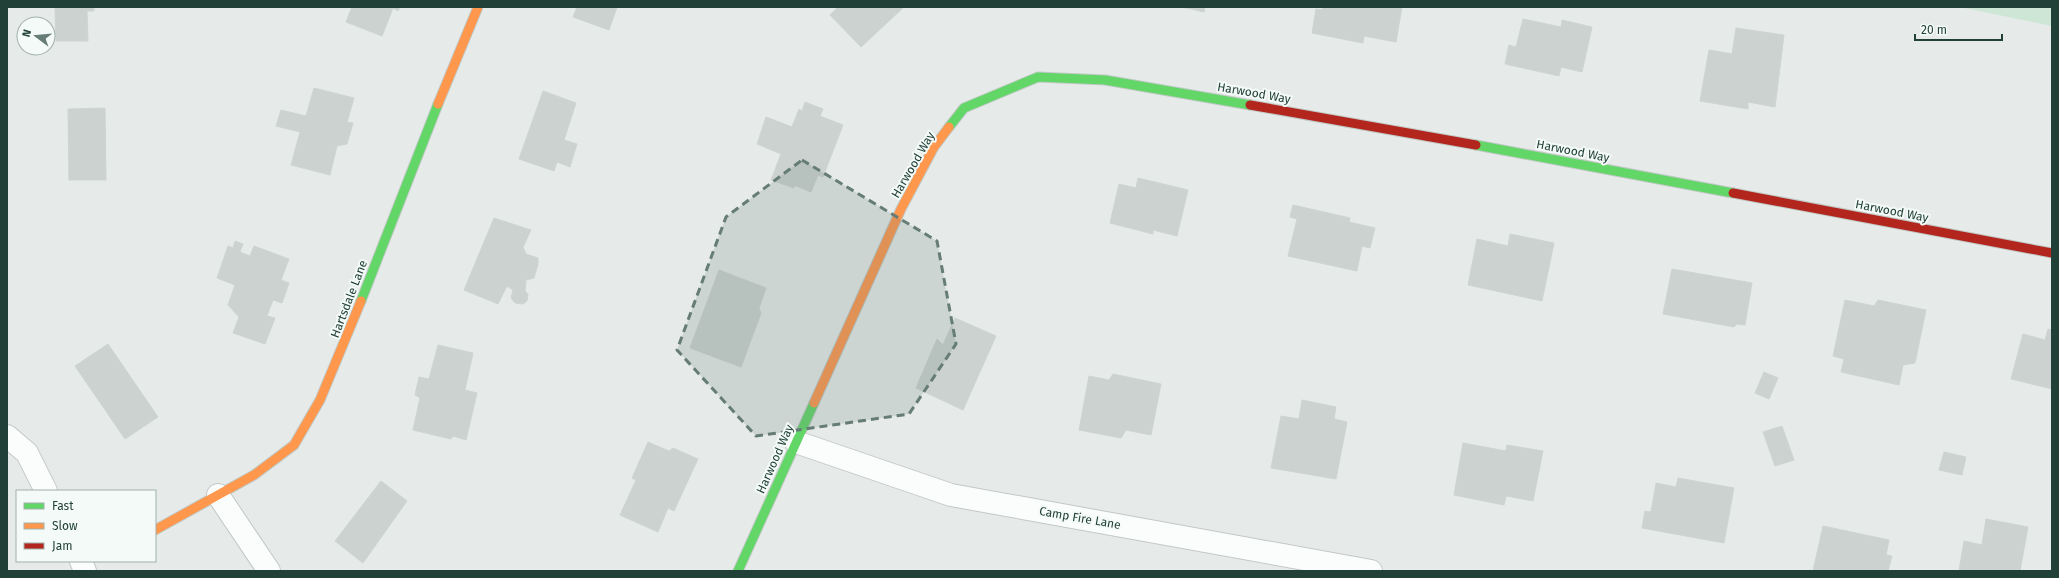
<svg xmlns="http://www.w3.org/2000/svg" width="2059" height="578" font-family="'Fira Sans',sans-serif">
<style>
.green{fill:#cee6d5}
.building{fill:#ccd2d0;stroke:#ced4d2}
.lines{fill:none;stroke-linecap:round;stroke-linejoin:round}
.street-casing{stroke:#c3c8c6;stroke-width:24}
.fast-casing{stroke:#c1c9c6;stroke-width:11}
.slow-casing{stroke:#c1c9c6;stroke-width:11}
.jam-casing{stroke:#c1c9c6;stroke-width:11}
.street{stroke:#fbfcfc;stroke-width:22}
.fast{stroke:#63d668;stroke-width:9}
.slow{stroke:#ff974d;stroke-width:9}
.jam{stroke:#b3261e;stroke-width:9}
.marked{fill:#667c76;fill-opacity:0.2;stroke:#667c76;stroke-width:3;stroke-dasharray:8 5;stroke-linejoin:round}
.labels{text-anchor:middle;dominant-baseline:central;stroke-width:4;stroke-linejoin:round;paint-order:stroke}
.street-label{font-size:12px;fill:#214138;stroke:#f4faf7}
</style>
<rect width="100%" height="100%" fill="#e6ebe9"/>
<path class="green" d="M1959 7H2052V26Z"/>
<path class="building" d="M55 7H94V11H87L88 41H56Z
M352 7H400L398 11 393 8 382 36 346 22Z
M577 7H617L609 30 573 17Z
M838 7H904L861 47 830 15Z
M1182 7H1205L1204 12Z
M1323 7H1402L1396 42 1364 36 1363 43 1312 33 1316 9 1322 10Z
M1523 19 1561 27 1562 20 1592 27 1582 72 1561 67 1559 76 1505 64 1509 45 1516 47Z
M1736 28 1784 35 1775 107 1748 102V109L1700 101 1709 50 1732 54Z
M314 88 354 98 347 122 353 123 347 144 337 146 330 175 291 165 300 132 276 126 281 110 306 116Z
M543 91 576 103 564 140 577 144 570 167 557 162 554 171 519 159Z
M805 102 823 109 820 116 843 125 823 177 818 175 811 192 794 185V188L771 180 781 154 757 144 766 117 792 127 799 109 802 111Z
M105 108 106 180H69L68 109Z
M1138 178 1188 190 1177 236 1153 230V234L1110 223 1119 184 1136 188Z
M1293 205 1350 218 1349 222 1375 228 1370 248 1362 246 1357 271 1288 256 1297 219 1290 217Z
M494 218 531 230 523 247 526 254 538 258V264L534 278 526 280 525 291 528 294 527 301 523 304 515 303 511 298 513 290 507 286 498 304 464 290Z
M1510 234 1554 243 1542 301 1468 285 1477 239 1508 246Z
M235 241 243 244 240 252 250 256 254 246 289 259 281 280 289 283 282 303 273 300 267 316 275 318 265 344 233 333 239 317 228 305 235 285 217 278 228 246 233 248Z
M1672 269 1752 283 1745 325 1737 324 1734 327 1663 314Z
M719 270 766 288 759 308 761 313 741 367 690 348Z
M1845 300 1874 306 1878 300 1926 310 1915 363 1903 365 1899 385 1841 372 1844 359 1833 356Z
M955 318 996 336 963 410 916 388 937 339 943 345Z
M2048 329 2052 330V389L2011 379 2023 334 2045 340Z
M108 344 158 417 125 439 75 366Z
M438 345 473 353 465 390 477 393 466 440 453 436 451 439 413 430 420 398 415 395 419 377 429 379Z
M1764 372 1778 378 1769 399 1755 393Z
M1113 374 1161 384 1151 435 1126 430 1121 438 1079 430 1089 376 1109 380Z
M1302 400 1336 407 1334 419 1347 422 1336 479 1271 468 1281 416 1299 419Z
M1782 426 1794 460 1775 466 1763 432Z
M648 442 669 451 673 448 698 459 674 511 668 508 658 532 620 515 636 480 632 478Z
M1463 443 1506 451 1507 445 1543 451 1533 501 1506 496 1504 505 1454 495Z
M1944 452 1966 457 1962 475 1939 470Z
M1678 478 1734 488 1724 543 1642 528 1645 511 1651 512 1656 483 1676 487Z
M381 481 407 501 363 563 335 541Z
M1986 519 2028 527 2020 571H1959L1964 541 1982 545Z
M1823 526 1889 540 1886 555 1892 556 1888 571H1813Z"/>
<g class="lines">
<g class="street-casing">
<path id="street" d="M7 436 27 453 46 491
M796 442 951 495 1371 571
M218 495 269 571
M81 561 85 571"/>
</g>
<g class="fast-casing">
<path id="fast" d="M949 127 964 108 1038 77 1105 80 1250 105
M1476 145 1733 193
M361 301 438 104
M738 571 814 403"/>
</g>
<g class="slow-casing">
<path id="slow" d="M438 104 478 7
M814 403 901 209 934 147 949 127
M155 530 254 475 294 445 320 400 361 301"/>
</g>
<g class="jam-casing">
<path id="jam" d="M1250 105 1476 145
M1733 193 2052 253"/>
</g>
<use href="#street" class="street"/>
<use href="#fast" class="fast"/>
<use href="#slow" class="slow"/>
<use href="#jam" class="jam"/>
</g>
<path class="marked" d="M802 160 937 241 956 344 909 414 756 436 677 350 726 217Z"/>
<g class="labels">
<g class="street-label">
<text transform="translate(1254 93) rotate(10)">Harwood Way</text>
<text transform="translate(1573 151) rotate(11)">Harwood Way</text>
<text transform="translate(913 165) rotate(-60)">Harwood Way</text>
<text transform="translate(1892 211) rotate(11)">Harwood Way</text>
<text transform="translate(349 299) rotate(-69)">Hartsdale Lane</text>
<text transform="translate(775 459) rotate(-66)">Harwood Way</text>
<text transform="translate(1080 518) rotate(10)">Camp Fire Lane</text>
</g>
</g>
<rect width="2059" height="578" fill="none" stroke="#214138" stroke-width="16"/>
<rect x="16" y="490" width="140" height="72" fill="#f4faf7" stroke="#a0b0ab"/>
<rect x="24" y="503" width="20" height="6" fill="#63d668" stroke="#a0b0ab"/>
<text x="52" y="510" font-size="12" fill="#214138">Fast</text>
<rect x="24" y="523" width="20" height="6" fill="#ff974d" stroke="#a0b0ab"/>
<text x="52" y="530" font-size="12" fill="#214138">Slow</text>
<rect x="24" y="543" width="20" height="6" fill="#b3261e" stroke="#a0b0ab"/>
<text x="52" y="550" font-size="12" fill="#214138">Jam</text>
<g transform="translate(36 36) rotate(286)"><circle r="19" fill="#f4faf7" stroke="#a0b0ab"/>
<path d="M0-3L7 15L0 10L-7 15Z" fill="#667c76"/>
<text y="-6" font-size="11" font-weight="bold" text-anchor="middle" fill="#214138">N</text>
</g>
<path d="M1915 34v6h87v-6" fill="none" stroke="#214138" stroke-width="2"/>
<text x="1921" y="34" font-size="12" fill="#214138" stroke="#f4faf7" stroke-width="3" paint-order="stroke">20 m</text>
</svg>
